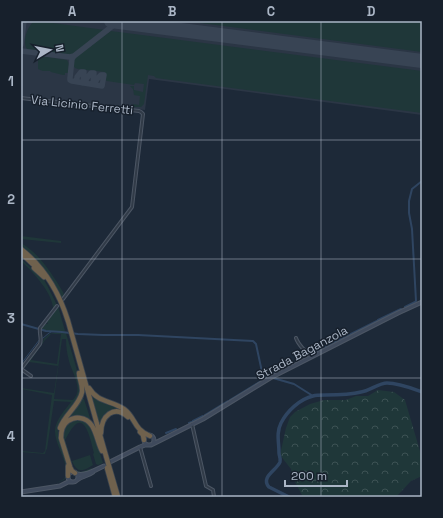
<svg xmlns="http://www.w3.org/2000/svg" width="443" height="518" font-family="'Space Grotesk',sans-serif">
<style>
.airport{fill:#2b3645}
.green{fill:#1f3739;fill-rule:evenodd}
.forest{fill:url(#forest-crowns)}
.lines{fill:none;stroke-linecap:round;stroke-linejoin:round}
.stream{stroke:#2f4561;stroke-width:1}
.canal{stroke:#2f4561;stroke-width:2}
.river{stroke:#2f4561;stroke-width:3.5}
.taxiway{stroke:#384454;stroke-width:5.5}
.runway{stroke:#384454;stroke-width:14}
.street-casing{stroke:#4c5664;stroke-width:4}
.secondary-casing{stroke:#4c5664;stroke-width:5}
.highway-casing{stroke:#39434f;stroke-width:6}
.street{stroke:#313b48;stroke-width:2}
.secondary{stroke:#3f4a5c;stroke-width:3}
.highway{stroke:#6f614d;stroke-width:4.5}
.highway-bridge-casing{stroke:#39434f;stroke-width:6;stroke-linecap:butt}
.highway-bridge{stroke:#6f614d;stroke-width:4.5}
.grid{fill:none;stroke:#abb6c6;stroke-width:1;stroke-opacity:0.55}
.labels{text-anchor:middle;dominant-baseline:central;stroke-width:3;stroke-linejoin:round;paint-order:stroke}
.street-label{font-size:12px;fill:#abb6c6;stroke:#17202c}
.neatline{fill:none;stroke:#abb6c6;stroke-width:1.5}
.grid-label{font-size:13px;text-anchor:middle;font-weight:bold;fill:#abb6c6}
</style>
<defs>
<pattern id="forest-crowns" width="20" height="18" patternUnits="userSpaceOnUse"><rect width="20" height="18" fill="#1f3739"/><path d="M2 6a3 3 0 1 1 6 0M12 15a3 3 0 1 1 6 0" fill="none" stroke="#3d5254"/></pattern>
</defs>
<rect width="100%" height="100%" fill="#1d2938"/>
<path class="airport" d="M21 21H422V115L149 79 145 110 21 96Z"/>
<path class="green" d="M34 21H38L105 30 73 54 67 55 29 50 26 48C23 40 27 27 34 21Z
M185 21H422V52Z
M111 31 422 71V113L156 78 154 76 148 75 144 104 141 107H133V104L139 105 140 96 134 95 133 89 130 86H134V90L143 92 144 84 135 83 134 85 107 81 105 80V72L78 69 75 68 73 65 74 61 75 58Z
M42 56 67 60 69 64 68 73H65V75H63L51 72 50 71H43L38 69V59Z
M21 236 61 241V243L21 239Z
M21 243C40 254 52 274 63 292L64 295 62 298C52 278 39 260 21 246Z
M21 259 43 278 48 287 57 305 53 310C54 294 32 271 21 261Z
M58 306 65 331H49L41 329 45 323 47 324H48L46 321Z
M55 333H66C69 345 84 386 80 396 75 406 58 421 58 432 59 447 73 467 64 480L56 483 64 479C72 465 54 446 55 430 56 419 65 410 71 402L54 401 47 449 46 450 45 454 21 452 22 451 43 453 45 451 52 395 21 389V388L54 393 58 366 29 362 24 368 23 367 44 340 43 339 46 337 49 334ZM51 334H61L57 364 31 360 45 340ZM62 339H66C66 346 67 354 69 361 72 373 84 389 73 400L54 399Z
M91 396H93L121 408 125 412 114 410 100 425Z
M82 398 84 399 91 421 86 419 65 420Z
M75 419 87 422 93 431 103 463 98 465 96 464 93 454 94 453C92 446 86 412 74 426 70 430 68 435 65 440L73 467 76 470 81 472 92 468V469L85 473H78L73 469 62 440 64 426Z
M90 455 93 465C84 471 77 474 72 461Z"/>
<path class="forest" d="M378 390 394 392 405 400 422 458V476L411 481 396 497H303L293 478 291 469 280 455 286 428 290 417 295 412 310 404 324 400H346L356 396H368Z"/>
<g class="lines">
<path class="stream" d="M43 338C46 336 48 333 51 332
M21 364 40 339"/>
<path class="canal" d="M405 307 415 302 416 301 412 229 409 213V201L412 189 422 181
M378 320 401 309
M21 324 46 331 62 332 78 334 103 335H138L253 341 256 344 262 372 266 376 294 384 313 396
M313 353 377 321
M230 400 271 375 284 368
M205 415 228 401
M193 421 203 416
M189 423 192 422
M166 433 176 429"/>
<path class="river" d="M289 497 269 487C260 477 277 470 280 462 281 458 279 456 279 453 279 442 276 433 281 423 287 411 300 399 313 396 316 395 321 395 325 395 337 395 350 395 361 392 369 391 379 383 387 383 399 383 411 388 422 392"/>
<path class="taxiway" d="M21 45 24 21
M21 51 70 57 74 56
M77 79V77L81 72H84L83 83
M86 80 87 78 91 73H94L93 84
M96 81 97 79 101 75H104L102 86 72 81 70 80V78L72 59 74 56 115 24 119 23H123"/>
<path class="runway" d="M111 21 422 61"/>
<g class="street-casing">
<path id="street" d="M21 98 139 111 141 112 143 114 132 207 63 299
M296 338C298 344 306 353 312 356
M21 369 40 344C42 339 39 334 40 328L57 306
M21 369 31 376
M192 424 206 486 213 490 214 497
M140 447 151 486"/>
</g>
<g class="secondary-casing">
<path id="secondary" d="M144 440a5 5 0 1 1 10 0a5 5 0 1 1-10 0Z
M151 445 203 419 270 378 398 313 422 302
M110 462 140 447 145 445H149
M68 477a5 5 0 1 1 10 0a5 5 0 1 1-10 0Z
M77 474C86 476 95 470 104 466
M77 480C82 476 88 476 93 472
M21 492 60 486 68 482H71"/>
</g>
<g class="highway-casing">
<path id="highway" d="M21 249C45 268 59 292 68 321L106 456
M21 253 37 268
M34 268 44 277
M89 388C98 403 111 400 124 409 136 418 133 429 150 436
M60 428C64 415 80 405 82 392 83 385 79 379 79 373
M140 432 143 435 144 440
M101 433C101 416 114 404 128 417
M68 466V476
M75 473 72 471 70 467 61 438C61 432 62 425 68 421 71 419 76 417 80 418 96 420 96 440 102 451"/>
</g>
<use href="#street" class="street"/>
<use href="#secondary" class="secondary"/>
<use href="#highway" class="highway"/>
<g class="highway-bridge-casing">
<path id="highway-bridge" d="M106 456 118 497
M107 468 115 497"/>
</g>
<use href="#highway-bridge" class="highway-bridge"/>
</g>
<path class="grid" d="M122 21V497M222 21V497M321 21V497M21 140H422M21 259H422M21 378H422"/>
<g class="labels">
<g class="street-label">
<text transform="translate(82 105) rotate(6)">Via Licinio Ferretti</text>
<text transform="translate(302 353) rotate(-28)">Strada Baganzola</text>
</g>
</g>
<rect width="443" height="518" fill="none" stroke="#17202c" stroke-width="44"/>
<g transform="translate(50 50) rotate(80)" stroke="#17202c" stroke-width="3" paint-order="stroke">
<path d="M0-3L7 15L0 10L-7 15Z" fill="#abb6c6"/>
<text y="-6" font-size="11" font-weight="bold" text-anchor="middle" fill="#abb6c6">N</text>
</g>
<path d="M285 480v6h62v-6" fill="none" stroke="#abb6c6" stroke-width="2"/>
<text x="291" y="480" font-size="12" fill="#abb6c6" stroke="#17202c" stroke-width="3" paint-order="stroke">200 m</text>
<rect x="22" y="22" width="399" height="474" class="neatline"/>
<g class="grid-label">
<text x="72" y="16">A</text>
<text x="172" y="16">B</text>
<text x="271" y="16">C</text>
<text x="371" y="16">D</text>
<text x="11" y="86">1</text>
<text x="11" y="204">2</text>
<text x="11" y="323">3</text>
<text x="11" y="441">4</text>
</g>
</svg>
